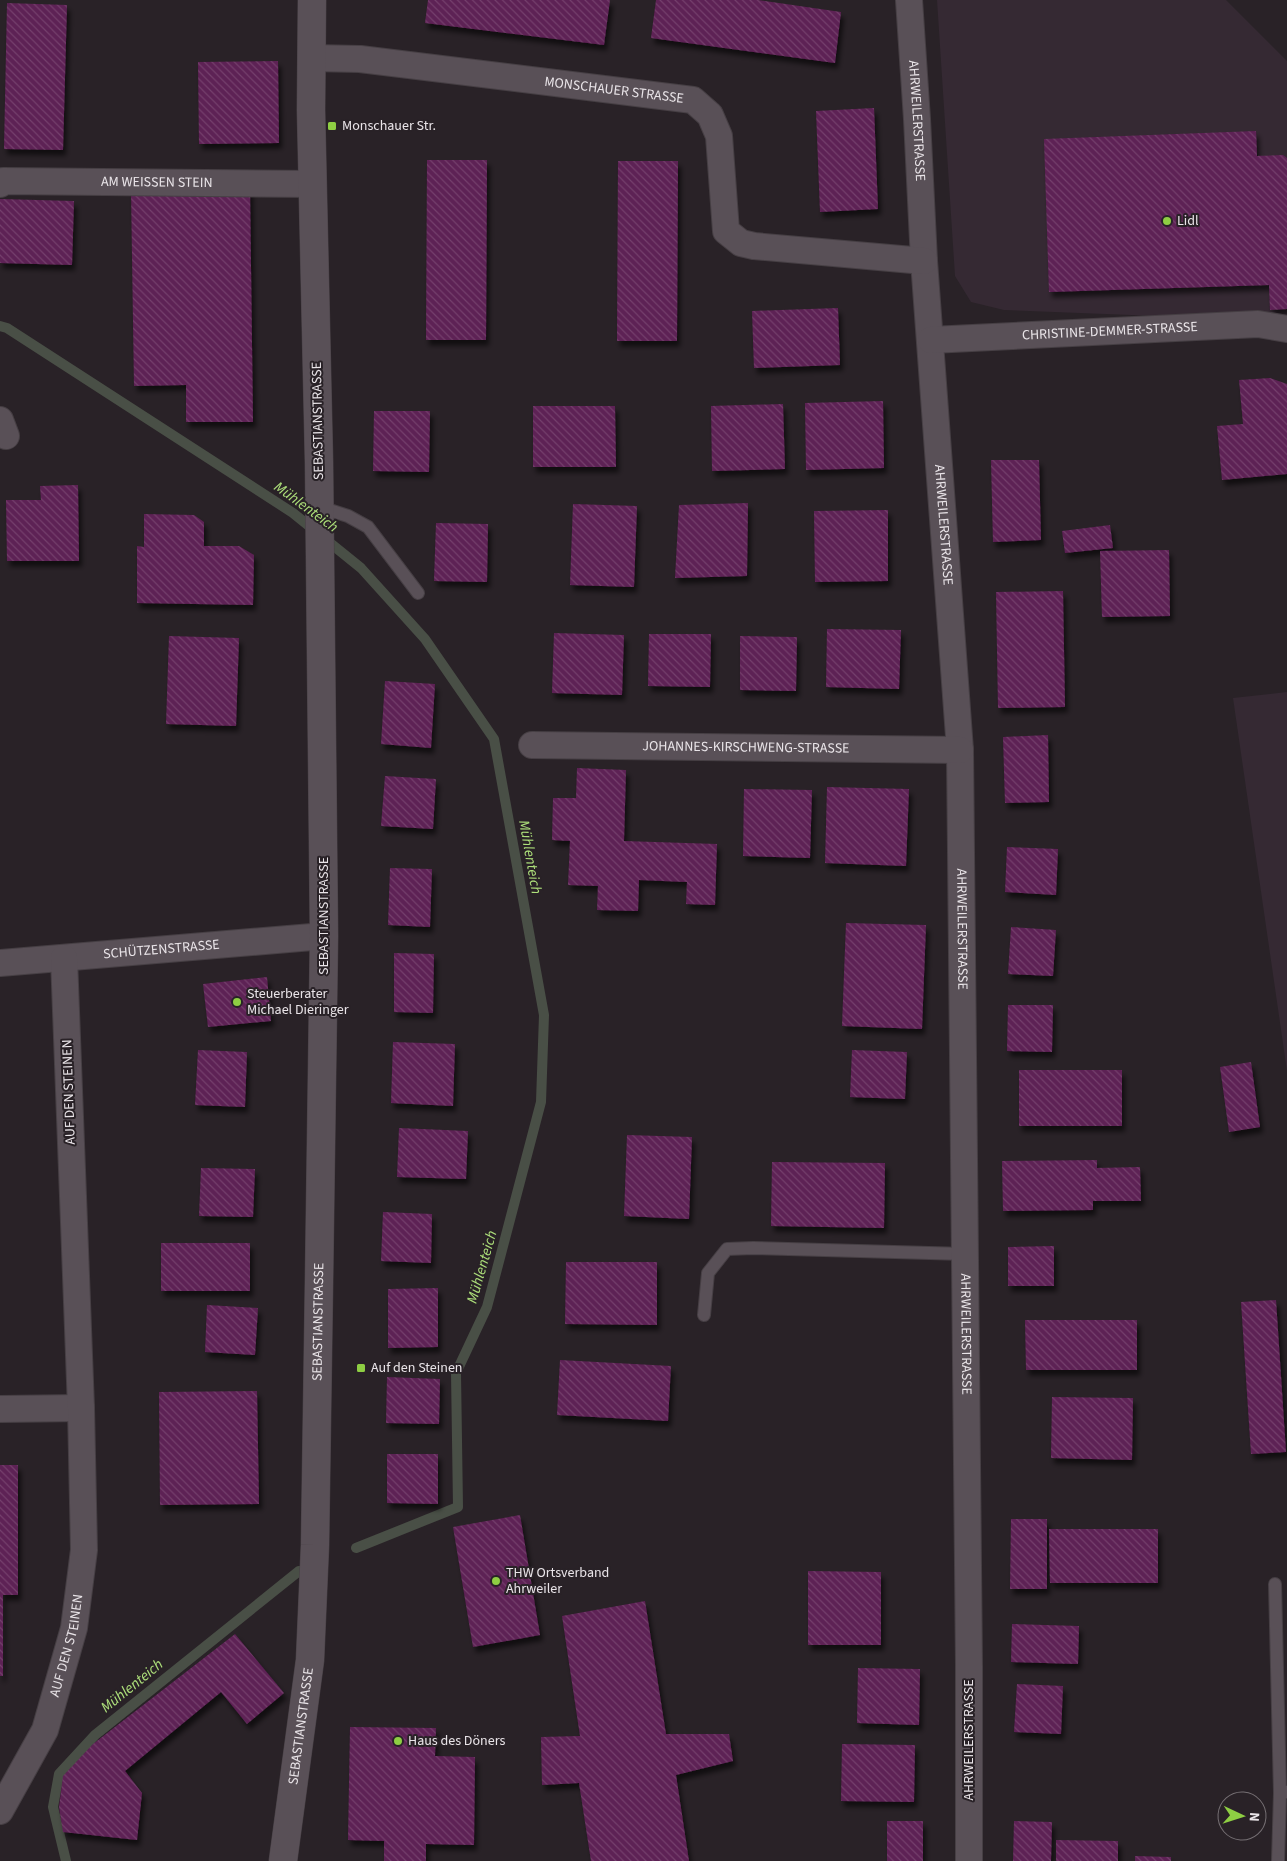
<svg xmlns="http://www.w3.org/2000/svg" width="1287" height="1861" font-family="'Source Sans 3',sans-serif">
<style>
.built{fill:#352933}
.lines{fill:none;stroke-linecap:round;stroke-linejoin:round}
.stream{stroke:#494f46;stroke-width:10}
.building{fill:url(#building-back-hatch);filter:url(#shadow)}
.service-casing{stroke:#463f44;stroke-width:14}
.minor-casing{stroke:#463f44;stroke-width:28}
.tertiary-casing{stroke:#463f44;stroke-width:29}
.service{stroke:#595057;stroke-width:12}
.minor{stroke:#595057;stroke-width:26}
.tertiary{stroke:#595057;stroke-width:28}
.poi-dot{fill:#8ece43;stroke:#292227;stroke-width:2}
.labels{text-anchor:middle;dominant-baseline:central;stroke-width:4;stroke-linejoin:round;paint-order:stroke}
.street-label{font-size:14px;fill:#e9e4e8;stroke:#292227}
.poi-label{font-size:14px;fill:#e9e4e8;stroke:#292227;text-anchor:start}
.water-label{font-size:15px;font-style:italic;fill:#aee17b;stroke:#292227}
</style>
<defs>
<pattern id="building-back-hatch" width="6" height="6" patternUnits="userSpaceOnUse" patternTransform="scale(1.25)"><rect width="6" height="6" fill="#5d2054"/><path d="M-1 5l2 2M0 0l6 6M5-1l2 2" fill="none" stroke="#74406d"/></pattern>
<filter id="shadow"><feDropShadow dx="3" dy="5.5" stdDeviation="2.5" flood-color="#0009"/></filter>
</defs>
<rect width="100%" height="100%" fill="#292227"/>
<path class="built" d="M937 0H1226L1287 61V321L1004 310 971 302 955 276Z
M1287 692V1071L1233 698Z"/>
<g class="lines">
<path class="stream" d="M0 326 7 328 293 513 361 568 425 639 494 739 544 1015 541 1102 487 1307 456 1373 458 1507 356 1548
M66 1861 53 1807 59 1774 95 1735 299 1571"/>
</g>
<path class="building" d="M428 0H610L604 45 425 23Z
M656 0H758L841 12 835 63 651 38Z
M7 3 67 5 63 150 4 149Z
M278 61 279 143 199 144 198 62Z
M874 108 878 209 820 212 816 111Z
M1256 131 1257 156 1283 155 1287 158V309L1270 310 1269 285 1049 292 1044 139Z
M427 160H487L486 340H426Z
M618 161H678L677 341H617Z
M250 188 253 422H186V385L134 386 131 190Z
M0 199 74 201 72 265 0 263Z
M838 308 840 365 754 368 752 311Z
M1270 378 1287 384V474L1222 480 1217 426 1243 424 1239 380Z
M883 401 884 468 806 470 805 403Z
M783 404 785 469 712 471 711 406Z
M533 406H615L616 467H533Z
M374 411H430L429 472 373 471Z
M991 460H1039L1041 540 993 542Z
M78 485 79 561H7L6 500H41L40 486Z
M748 503 747 576 675 578 679 505Z
M573 504 637 506 634 587 570 585Z
M888 510V581L815 582 814 511Z
M144 514 194 515 204 522V546H239L254 555 253 605 137 603V546L144 547Z
M436 523 488 524 487 582 434 581Z
M1110 525 1113 548 1065 553 1062 531Z
M1169 550 1170 616 1102 617 1100 551Z
M1063 591 1065 707 998 708 996 592Z
M827 629 901 630 899 689 826 687Z
M554 633 624 635 622 695 552 693Z
M649 634H711L710 687 648 686Z
M169 636 239 638 236 726 166 724Z
M740 636 797 637 796 691 740 690Z
M385 681 435 684 431 748 381 744Z
M1048 735 1049 802 1005 803 1003 737Z
M577 768 626 770 624 841 717 844 715 905 686 904 687 882 639 880 638 911 597 910 598 886 568 885 570 841 552 840 553 798H576Z
M385 776 436 779 433 829 381 826Z
M827 787 909 789 906 866 825 863Z
M744 789 812 790 810 858 743 856Z
M1007 847 1058 849 1056 895 1005 892Z
M390 868 432 869 430 927 388 925Z
M846 923 926 925 922 1029 842 1026Z
M1011 927 1056 930 1053 976 1008 974Z
M394 953 434 954 433 1013 394 1012Z
M267 977 271 1021 208 1027 203 984Z
M1008 1005H1053L1052 1052 1007 1051Z
M393 1042 455 1044 453 1106 391 1103Z
M198 1050 247 1052 245 1107 195 1105Z
M852 1050 907 1052 905 1099 850 1097Z
M1251 1062 1260 1127 1229 1132 1220 1067Z
M1019 1070H1122V1126H1019Z
M399 1128 468 1131 466 1179 397 1177Z
M627 1135 692 1137 689 1219 624 1216Z
M1097 1160V1168L1140 1167 1141 1201H1093V1210L1003 1211 1002 1161Z
M772 1162 885 1163 884 1228 771 1226Z
M201 1168 255 1169 253 1217 199 1216Z
M383 1212 432 1214 431 1263 381 1261Z
M161 1243H250V1291H161Z
M1054 1246V1286H1008V1247Z
M566 1262H657V1325L565 1324Z
M438 1288V1347L388 1348V1289Z
M1276 1300 1286 1452 1251 1454 1241 1302Z
M207 1305 258 1308 255 1355 205 1352Z
M1025 1320H1137V1370H1026Z
M560 1360 671 1366 668 1421 557 1415Z
M387 1377 440 1379 439 1424 386 1423Z
M257 1391 259 1504 160 1505 159 1392Z
M1052 1397 1133 1398 1132 1460 1051 1458Z
M387 1454H438V1504L387 1503Z
M0 1465H18V1595H3V1676H0Z
M520 1515 540 1635 473 1647 453 1527Z
M1011 1519H1047V1589H1010Z
M1049 1529H1158V1583H1050Z
M808 1571 881 1572V1645H808Z
M645 1601 666 1734H729L733 1761 676 1775 689 1861H591L579 1783 542 1785 541 1737 580 1736 562 1616Z
M1012 1624 1079 1626 1078 1664 1011 1662Z
M235 1634 284 1693 247 1724 221 1692 125 1771 142 1793 137 1840 63 1832 59 1807 63 1776 93 1744Z
M858 1668 920 1669 919 1725 857 1723Z
M1017 1684 1063 1686 1061 1734 1014 1732Z
M350 1727 436 1728 435 1756 475 1757 474 1845 426 1844V1861H384V1841L348 1840Z
M842 1744 915 1745 914 1802 841 1801Z
M887 1821H923V1861H887Z
M1014 1821 1052 1822 1051 1861H1013Z
M1056 1840 1118 1841V1861H1056Z
M1135 1856 1171 1857V1861H1135Z"/>
<g class="lines">
<g class="service-casing">
<path id="service" d="M320 507 348 516 368 527 418 593
M704 1315 708 1273 727 1249 753 1248 965 1254
M1275 1584 1280 1793 1287 1792
M1278 1861 1280 1793"/>
</g>
<g class="minor-casing">
<g id="minor">
<path id="s1" d="M909 0 917 119 924 261 960 750 969 1667V1861"/>
<path id="s2" d="M312 58 360 59 693 100 710 115 719 136 726 231 741 243 754 246 924 261"/>
<path id="s3" d="M0 184 3 181 313 184"/>
<path id="s4" d="M931 340 1258 324 1287 329"/>
<path d="M0 420 6 436"/>
<path id="s5" d="M532 745 960 750"/>
<path id="s6" d="M0 963 324 936"/>
<path d="M0 1409 81 1408"/>
<path id="s7" d="M0 1811 45 1730 74 1628 84 1550 81 1408 64 958"/>
</g>
</g>
<g class="tertiary-casing">
<g id="tertiary">
<path id="s8" d="M283 1861 310 1660 315 1545 319 1282 324 936 319 462 311 110 312 0"/>
</g>
</g>
<use href="#service" class="service"/>
<use href="#minor" class="minor"/>
<use href="#tertiary" class="tertiary"/>
</g>
<g class="poi-dot">
<rect x="327" y="121" width="10" height="10" rx="2.5"/>
<circle cx="1167" cy="221" r="5"/>
<circle cx="237" cy="1002" r="5"/>
<rect x="356" y="1363" width="10" height="10" rx="2.5"/>
<circle cx="496" cy="1581" r="5"/>
<circle cx="398" cy="1741" r="5"/>
</g>
<g class="labels">
<g class="street-label">
<text stroke="none"><textPath href="#s2" startOffset="304">MONSCHAUER STRASSE</textPath></text>
<text stroke="none"><textPath href="#s1" startOffset="121">AHRWEILERSTRASSE</textPath></text>
<text stroke="none"><textPath href="#s3" startOffset="158">AM WEISSEN STEIN</textPath></text>
<text stroke="none"><textPath href="#s4" startOffset="179">CHRISTINE-DEMMER-STRASSE</textPath></text>
<text transform="translate(318 421) rotate(-91)">SEBASTIANSTRASSE</text>
<text stroke="none"><textPath href="#s1" startOffset="526">AHRWEILERSTRASSE</textPath></text>
<text stroke="none"><textPath href="#s5" startOffset="214">JOHANNES-KIRSCHWENG-STRASSE</textPath></text>
<text transform="translate(324 916) rotate(-90)">SEBASTIANSTRASSE</text>
<text stroke="none"><textPath href="#s1" startOffset="931">AHRWEILERSTRASSE</textPath></text>
<text stroke="none"><textPath href="#s6" startOffset="162">SCHÜTZENSTRASSE</textPath></text>
<text transform="translate(69 1092) rotate(-92)">AUF DEN STEINEN</text>
<text stroke="none"><textPath href="#s8" startOffset="541">SEBASTIANSTRASSE</textPath></text>
<text stroke="none"><textPath href="#s1" startOffset="1336">AHRWEILERSTRASSE</textPath></text>
<text stroke="none"><textPath href="#s7" startOffset="180">AUF DEN STEINEN</textPath></text>
<text stroke="none"><textPath href="#s8" startOffset="136">SEBASTIANSTRASSE</textPath></text>
<text transform="translate(969 1740) rotate(-90)">AHRWEILERSTRASSE</text>
</g>
<g class="poi-label">
<text x="342" y="126">Monschauer Str.</text>
<text x="1177" y="221">Lidl</text>
<text x="247" y="994">Steuerberater<tspan x="247" dy="16">Michael Dieringer</tspan></text>
<text x="371" y="1368">Auf den Steinen</text>
<text x="506" y="1573">THW Ortsverband<tspan x="506" dy="16">Ahrweiler</tspan></text>
<text x="408" y="1741">Haus des Döners</text>
</g>
<g class="water-label">
<text transform="translate(306 507) rotate(36)">Mühlenteich</text>
<text transform="translate(530 857) rotate(80)">Mühlenteich</text>
<text transform="translate(482 1267) rotate(-74)">Mühlenteich</text>
<text transform="translate(132 1686) rotate(-39)">Mühlenteich</text>
</g>
</g>
<g transform="translate(1242 1816) rotate(94)"><circle r="24" fill="#292227" stroke="#767074"/>
<path d="M0-4L9 19L0 12L-9 19Z" fill="#8ece43"/>
<text y="-8" font-size="14" font-weight="bold" text-anchor="middle" fill="#e9e4e8">N</text>
</g>
</svg>
